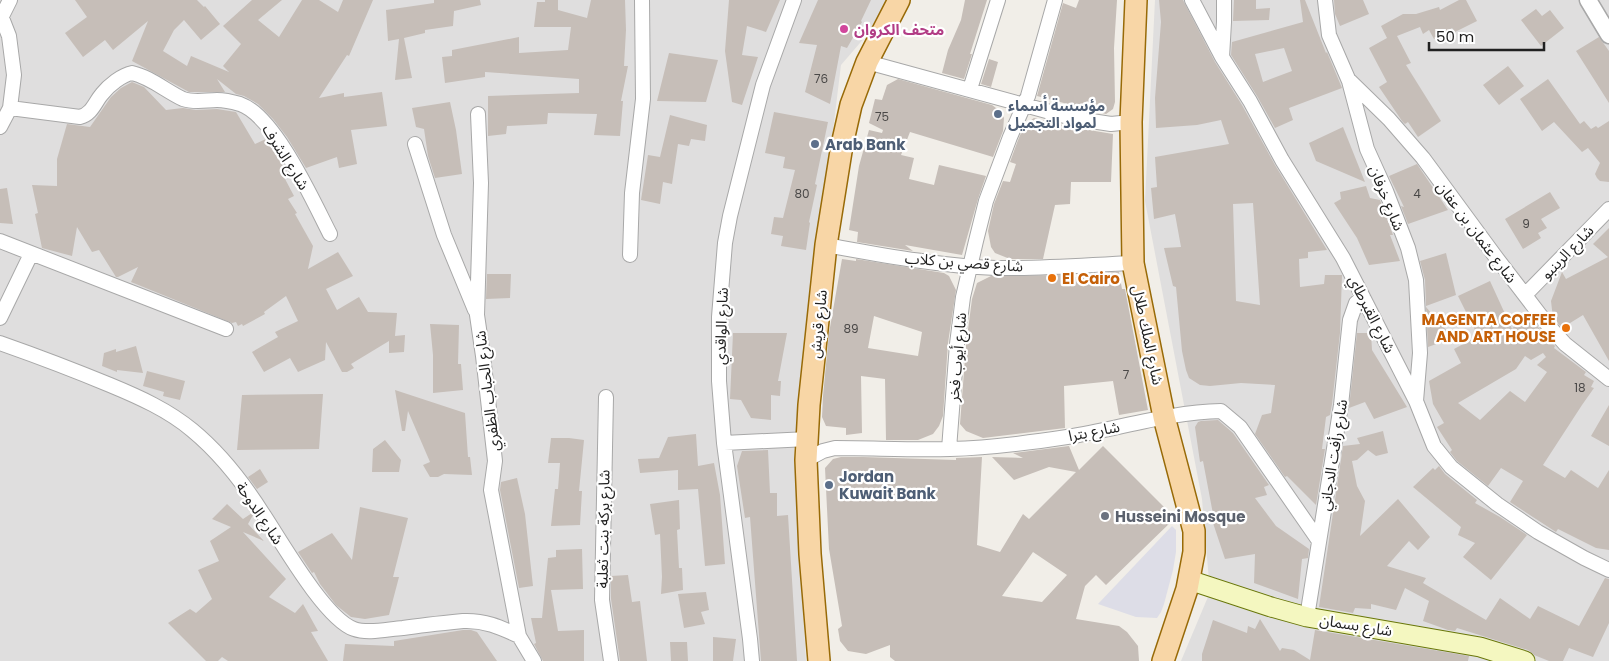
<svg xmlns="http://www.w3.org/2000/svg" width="1609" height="661" font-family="Poppins,'Noto Sans Arabic',sans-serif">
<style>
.residential{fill:#dfdede}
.plaza{fill:#dddde7}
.building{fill:#c6beb8;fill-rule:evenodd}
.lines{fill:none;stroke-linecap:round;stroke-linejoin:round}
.minor-casing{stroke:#a8a8a8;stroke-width:16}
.tertiary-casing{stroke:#a8a8a8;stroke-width:19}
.secondary-casing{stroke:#69770a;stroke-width:21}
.primary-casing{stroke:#986a07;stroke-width:24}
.minor{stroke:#fff;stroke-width:14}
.tertiary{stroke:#fff;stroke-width:16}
.secondary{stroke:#f4f7c0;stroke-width:19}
.primary{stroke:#f8d6a6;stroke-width:21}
.hotel-dot{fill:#d1479c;stroke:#fff;stroke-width:2}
.service-dot{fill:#5c6f8a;stroke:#fff;stroke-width:2}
.food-dot{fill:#e8710a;stroke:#fff;stroke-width:2}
.worship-dot{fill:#6b7280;stroke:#fff;stroke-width:2}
.labels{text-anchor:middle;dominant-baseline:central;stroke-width:4.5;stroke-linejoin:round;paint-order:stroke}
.number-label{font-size:12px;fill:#4a4847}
.hotel-label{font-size:15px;font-weight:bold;fill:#b23c85;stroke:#fff;text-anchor:start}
.service-label{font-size:15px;font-weight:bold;fill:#4e5e75;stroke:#fff;text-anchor:start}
.street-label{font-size:15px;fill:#212121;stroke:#fff}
.food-label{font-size:15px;font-weight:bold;fill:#c56008;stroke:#fff;text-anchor:start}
.worship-label{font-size:15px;font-weight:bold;fill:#5b616d;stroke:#fff;text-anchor:start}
</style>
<rect width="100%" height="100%" fill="#f1eee8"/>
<path class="residential" d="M0 0H887L872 29 841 65 794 448 806 661H0Z
M1155 0H1609V661H1181L1210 592 1202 499 1145 201Z"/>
<path class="plaza" d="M1172 526 1176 530V552L1173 570 1164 604 1161 612 1157 618 1136 617 1098 604Z"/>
<path class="building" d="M75 0H197L204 7 205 6 220 24 201 40 184 20 174 30 163 51 187 66 191 56 229 72 223 66 241 44 223 26 252 0H282L258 20 279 37 302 0H319L338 12 343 0H373L349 56 347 55 319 98 344 93V97L382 92 387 126 351 130 357 164 339 168 337 157 306 168 287 137 273 119 258 104 244 96 236 94 217 79 225 92H189L132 61 148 21 113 50 105 40 83 57 65 33 87 17Z
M434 0H480L481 5 454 11 453 26 425 30V33L404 38 412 78 395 80 399 39 388 41 386 10 434 3Z
M545 0H558V10L587 18 591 0H625L626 30 624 66H628L621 101H623L620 136 594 135 597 114 548 113 547 124 507 126 506 134 488 136V96L579 93V79L485 72V77L445 83 442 57 452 56V50L519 37V53L568 50 571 27H534L537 2H545Z
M729 0H780L766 32 747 26 742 55 758 57 742 105 732 102 725 51Z
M818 0H871L861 21 862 22 847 48 841 46 830 104 805 92 817 45 799 43Z
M965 0H987L970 54H972L964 79 942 73 948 50 961 20Z
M1079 0H1117L1114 48 1115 102 1113 109 1106 114 1037 96 1063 3 1076 8Z
M1159 0H1183L1215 62 1242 105 1275 165 1327 250 1308 252V258L1299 259 1300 287 1324 284 1325 275H1342L1340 333 1332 404 1330 415 1326 417 1322 449H1325L1316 505 1287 476 1285 477 1255 434 1262 415 1271 413 1275 385 1241 383 1210 386 1200 385 1189 378 1186 370 1182 351 1176 287 1173 286 1164 248 1181 247 1175 214 1154 219 1151 188 1157 187 1155 157 1229 144 1221 120 1197 125 1156 128 1155 98 1161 22ZM1253 203 1260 305 1236 301 1233 204Z
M1234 0H1256V9L1270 8 1269 20 1233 21Z
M1300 0H1305L1326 53 1327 52 1342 88 1289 108 1293 120 1275 128 1257 96 1231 55 1232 42 1303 22ZM1284 48 1292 71 1263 82 1255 54Z
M1334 0H1363L1369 14 1340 26 1335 14Z
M1459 0H1466L1477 21 1455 32 1452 28 1434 39 1429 30 1423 34 1420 27 1397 36 1411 63 1406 65 1441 121 1418 137 1408 122 1405 124 1402 121 1379 87 1387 82 1369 48 1387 38 1381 26 1403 14H1416L1439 7 1440 10Z
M1536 9 1542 16 1550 10 1564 28 1541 46 1521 20Z
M1599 37 1609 51V103L1576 51Z
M669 53 718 60 706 102 657 101Z
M989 59 998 62 991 87 981 84Z
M1508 66 1524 86 1499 105 1483 85Z
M898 79 992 105 1000 111 1004 118 1003 131 993 157 910 132 901 155 914 158 909 179 934 185 939 165 986 176 978 199 962 255 905 245 913 251 857 242 858 232 849 230 859 166 869 130 882 133 883 130 869 123 875 99 882 100 887 85Z
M1548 79 1580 124 1584 121 1591 129 1596 126 1598 128 1609 121V182L1600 181 1597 178 1595 174 1600 163 1588 148 1582 152 1554 122 1542 131 1520 99Z
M132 82 144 87 166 110 183 108 196 110 217 109 236 112 255 144 266 139 289 175 284 177 294 196 288 199 297 213 295 214 313 246 308 269 338 252 353 276 326 289 337 310 359 297 368 312 397 313 395 336 405 335 404 352 389 353V341L351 364 354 368 347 372H342L326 342 325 360 298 372 290 358 264 372 252 352 278 337 275 332 298 321 286 296 264 312 265 314 243 326 242 324 238 326 236 322 232 323 131 282 138 267 118 277H116L99 250 92 252 77 227 72 256 42 248 35 214 38 213 32 185 57 186V159L67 124 90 127 111 97 121 88Z
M450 102 456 130 462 174 435 178 428 156 424 129 416 127 412 108Z
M774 112 828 122 815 184 817 185 809 222 810 223 806 250 781 246 783 236 771 234 774 217 783 218 795 170 783 168 785 157 765 153Z
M670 115 707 125 705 141 691 139 689 146 678 144 672 184 663 182 660 204 641 200 648 155 660 157Z
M1034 118 1071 127 1113 134 1111 182H1071L1070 204 1055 205 1043 259H1010L995 253 991 247 988 231 994 204 1003 181 1010 182 1016 164 1010 162 1018 140 1025 124Z
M1343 127 1365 182 1316 161 1309 143Z
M1417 164 1448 210 1408 224 1401 206 1404 207 1389 176Z
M1366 186 1370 198 1380 200 1393 235H1390L1400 261 1369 265 1357 238 1334 203 1341 199 1340 192Z
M7 188 13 224 0 223V189Z
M1550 192 1560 208 1541 219 1547 228 1538 233 1541 238 1523 249 1505 219Z
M1609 228V361L1583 315 1562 328 1553 318 1551 301 1562 272 1566 279 1608 257 1593 244Z
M1446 253 1456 295 1426 306 1425 280 1420 261Z
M842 259 856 261V259L944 273 949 276 956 290 948 343 943 416 939 426 933 434 918 440H886L885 379 861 376 862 433 846 435V428L826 426 822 417 823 396 829 333ZM874 316 922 332 918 356 868 348Z
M1119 272 1122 289H1125L1148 410 1119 415 1113 381 1064 386 1065 428 983 438 966 431 960 424 966 345 972 299 977 283 991 276 1062 275V280L1090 274Z
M487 274H511L510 298 486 299Z
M1490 281 1512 329 1524 315 1537 326 1555 346 1554 348 1586 372 1584 375 1594 381 1591 387 1594 388 1582 405 1543 465 1565 478 1571 470 1598 488 1609 470V550L1596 548 1558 529 1556 532 1510 502 1523 481 1501 468 1488 486 1457 461 1450 452 1452 450 1437 427 1444 423 1433 404 1429 381 1461 363 1454 349 1478 336 1458 296ZM1543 353 1546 357 1537 365 1547 372 1525 402 1510 391 1480 420 1458 403 1516 369 1525 356 1531 360Z
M1426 307 1453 338 1428 347Z
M430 324 459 325 458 364H461L463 390 433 393V355Z
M733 333H787L778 381H781L780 396 771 395V420L751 418 741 400 730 399Z
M1357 333H1371L1372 350 1407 407 1374 419 1365 402 1349 408Z
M136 346 143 373 117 370V372L102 366 104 353 116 349V352Z
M147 371 185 381 180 400 163 396 164 392 143 386Z
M395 390 465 413 468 457H470L472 475 444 474 438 477H430L423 465 430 462 408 411 405 431H402Z
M323 394 319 449 237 450 242 395Z
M1609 405V446L1591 436Z
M1218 420 1233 433 1269 485 1264 487 1267 495 1255 498 1276 526 1309 549 1308 558 1302 559 1298 599 1254 583 1255 554 1225 559 1210 514H1213L1203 461 1200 462 1195 427 1198 422 1201 421Z
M1383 431 1388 453 1376 456 1368 450 1357 460 1352 461 1357 486 1365 501 1360 536 1398 499 1430 537 1418 550 1409 541 1387 566 1426 578 1423 583 1486 620 1500 598 1530 619 1538 606 1579 626 1605 578 1609 579V623L1593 657 1569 648 1563 661H1549L1534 655 1528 650 1457 628 1455 631 1448 630 1423 621 1429 601 1405 588 1396 610 1371 604V609L1355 608 1353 613 1319 607 1343 446 1360 444 1357 438Z
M696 434 698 466 714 463 720 495 725 564 705 566 698 489 678 490V470L640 473 638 459 659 458 668 437Z
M551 438H569L584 440 579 491H582L580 525 551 526 555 489H558L560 463H548Z
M385 440 401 460 399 472H372L373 449Z
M1069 446 1079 470 1103 446 1175 518 1106 585 1096 575 1085 586 1076 619 1119 626 1127 632 1138 646 1139 661H895L890 657V645L866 654 848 651 840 641 838 629 842 626 829 549 825 468 833 459 841 457H863L956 460V458L982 457 977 545 1000 552 1023 514 1029 519 1076 472 1049 467 1014 480 992 457 1023 458 1013 453ZM1033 552 1067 575 1042 602 1002 596Z
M768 450 770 493H777V516L788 515 797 661H761L750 517 745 518 737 466 742 451Z
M1439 466 1445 474 1477 500 1475 503 1500 517 1527 535 1491 580 1463 557 1475 543 1458 535 1461 527 1413 487 1433 468 1435 470Z
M260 469 268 482 257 489 248 477Z
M517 478 525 514 533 586 519 588 500 490 501 482Z
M679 500 680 529 677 530 679 568H682L683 590 661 594 662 577 660 534 655 535 650 504Z
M227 504 243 519 252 513 253 515 248 524 264 541 243 532 286 579 269 597 295 613 303 604 318 631 311 632 328 661H228L222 657 218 661H206L168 623 190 609 196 613 212 599 198 570 219 561 210 541 231 527 212 519Z
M360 507 408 518 393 577H399L389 615 365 619 351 617 336 605 320 584 314 572 312 573 298 552 332 533 352 560Z
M582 549 583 589 551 590 558 631 584 630V661H543L534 644 536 643 531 618H542L548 558 556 557V550Z
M628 575 632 602 640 601 647 661H620L611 599V576Z
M706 592 709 610 701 612 705 624 684 628 678 594Z
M1260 619 1280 651 1282 648 1294 650 1310 660 1315 630 1469 656 1468 661H1202V654L1213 620 1247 633 1248 626 1255 629Z
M463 630H471L477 632 497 661H343L345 644 394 646V641Z
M713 637 736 639 733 661H713Z
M670 642H687L688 661H671Z"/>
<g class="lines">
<g class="minor-casing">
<path id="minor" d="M1192 0 1222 57 1250 101 1282 160 1343 258 1416 401 1434 446 1451 467 1497 504 1538 532 1584 558 1609 570
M1325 0 1329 35 1349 81 1367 149 1386 191 1408 248 1416 280 1420 353 1416 401
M0 13 9 36 14 75 10 108 0 127
M2 16 10 0
M1222 57 1224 22V0
M867 62 1072 118 1111 124 1131 122
M1350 81 1389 119 1423 158 1495 256 1547 324 1565 344 1609 379
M970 89 998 0
M10 108 80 117C92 114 95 102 102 94 109 85 122 75 132 73 150 77 166 91 183 99 195 103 206 100 217 100 224 100 233 102 240 104 275 116 313 201 330 234
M478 114 481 183 477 315 483 356 495 461 491 490 519 636 534 661
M415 144 444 235 475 310
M0 241 226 329
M826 245C882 255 939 266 996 268 1041 269 1087 265 1133 263
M630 255 632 193 643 99 642 0
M1525 295 1609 209
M0 318 31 254
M0 343C37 356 74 370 110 385 139 397 168 410 192 430 220 453 244 484 263 514 281 541 325 619 354 629 368 634 388 629 403 628 423 625 443 623 463 621 484 620 500 627 519 636
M606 397 602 600 611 661
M724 443 808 439
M949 449 957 344 963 297 976 241 986 201 1010 137 1028 96 1055 0
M806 460 823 451 835 448C873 448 912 450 950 449 989 448 1028 443 1067 437 1118 429 1169 412 1221 411L1240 427 1319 541
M1307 617 1341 405 1350 320 1356 303 1363 297
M752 661 750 639 724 443 719 381V317L725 243 730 216 763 85 794 0"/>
</g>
<g class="tertiary-casing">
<path id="tertiary" d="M1588 0 1609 35"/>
</g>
<g class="secondary-casing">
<path id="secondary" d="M1189 580 1271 607 1307 617 1480 647 1525 661"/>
</g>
<g class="primary-casing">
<path id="primary" d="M1136 0 1131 122 1133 263 1164 417 1194 531V552L1187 589 1163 661
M819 661 810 554 806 460 809 405 826 245 842 145 851 105 867 62 899 0"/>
</g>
<use href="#minor" class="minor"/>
<use href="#tertiary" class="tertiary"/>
<use href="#secondary" class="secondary"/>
<use href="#primary" class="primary"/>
</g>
<circle class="hotel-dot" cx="844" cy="29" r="5"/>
<g class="service-dot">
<circle cx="998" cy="114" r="5"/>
<circle cx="815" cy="144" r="5"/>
<circle cx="829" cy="485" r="5"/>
</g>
<g class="food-dot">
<circle cx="1052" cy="278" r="5"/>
<circle cx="1566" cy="328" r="5"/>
</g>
<circle class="worship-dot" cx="1105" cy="516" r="5"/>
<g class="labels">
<g class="number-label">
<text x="821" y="78">76</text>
<text x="882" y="116">75</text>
<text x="802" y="193">80</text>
<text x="1417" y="193">4</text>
<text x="1526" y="223">9</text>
<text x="851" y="328">89</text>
<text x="1126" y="374">7</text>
<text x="1580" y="387">18</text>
</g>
<g class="hotel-label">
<text x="854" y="29">متحف الكروان</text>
</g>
<g class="service-label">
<text x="1008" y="105">مؤسسة أسماء<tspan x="1008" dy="17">لمواد التجميل</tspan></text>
<text x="825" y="144">Arab Bank</text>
<text x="839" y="476">Jordan<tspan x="839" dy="17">Kuwait Bank</tspan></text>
</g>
<g class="street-label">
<text transform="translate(286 157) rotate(58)">شارع الشرف</text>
<text transform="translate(1387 198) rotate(68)">شارع خرفان</text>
<text transform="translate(1477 232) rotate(53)">شارع عثمان بن عفان</text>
<text transform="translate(1567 252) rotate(-46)">شارع الرينبو</text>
<text transform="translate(964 262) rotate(4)">شارع قصي بن كلاب</text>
<text transform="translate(1372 314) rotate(63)">شارع القبرطاي</text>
<text transform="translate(818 324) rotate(-84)">شارع قريش</text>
<text transform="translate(721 326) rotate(-88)">شارع الواقدي</text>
<text transform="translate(1148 335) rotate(78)">شارع الملك طلال</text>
<text transform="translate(957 357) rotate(-85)">شارع أيوب فخر</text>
<text transform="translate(487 391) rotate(-97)">شارع الحباب الظفري</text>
<text transform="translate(1094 431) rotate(-11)">شارع بترا</text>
<text transform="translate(1333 455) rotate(-81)">شارع رأفت الدجاني</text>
<text transform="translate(260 513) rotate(56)">شارع الدوحة</text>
<text transform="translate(603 529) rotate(-89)">شارع بركة بنت ثعلبة</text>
<text transform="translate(1356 625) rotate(9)">شارع بسمان</text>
</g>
<g class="food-label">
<text x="1062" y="278">El Cairo</text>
<text x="1556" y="319" text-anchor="end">MAGENTA COFFEE<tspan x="1556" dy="17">AND ART HOUSE</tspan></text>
</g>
<g class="worship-label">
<text x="1115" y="516">Husseini Mosque</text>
</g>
</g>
<path d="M1429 42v8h115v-8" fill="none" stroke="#212121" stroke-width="2.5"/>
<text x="1436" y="42" font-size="15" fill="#212121" stroke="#ffffff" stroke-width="4" paint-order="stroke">50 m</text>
</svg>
